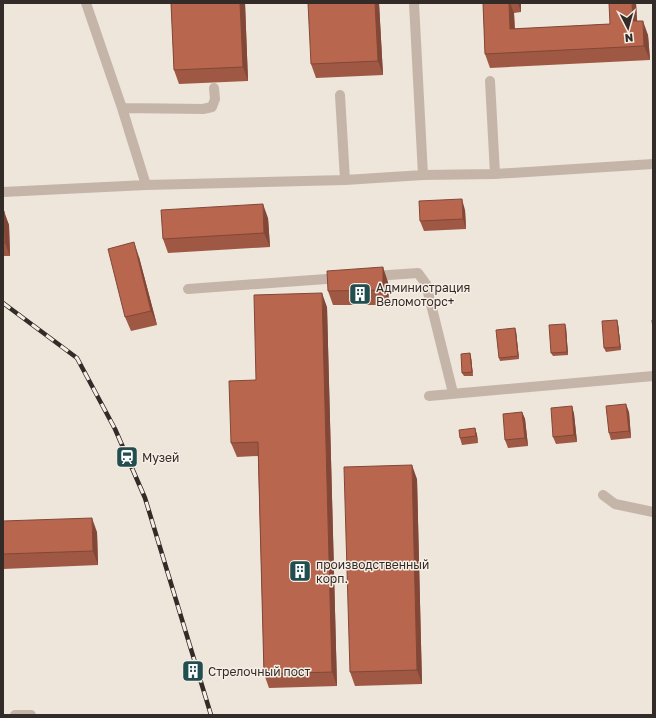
<svg xmlns="http://www.w3.org/2000/svg" width="656" height="718" font-family="'Golos Text',sans-serif">
<style>
.lines{fill:none;stroke-linecap:round;stroke-linejoin:round}
.minor{stroke:#c5b5a8;stroke-width:10}
.rail-casing{stroke:#332b27;stroke-width:4.5}
.rail{stroke:#f7efe6;stroke-width:3;stroke-dasharray:9;stroke-linecap:butt}
.wall{fill:#9f5844}
.shaded-wall{fill:#824737}
.building{fill:#b9664f;stroke:#824737}
.labels{text-anchor:middle;dominant-baseline:central;stroke-width:3;stroke-linejoin:round;paint-order:stroke}
.poi-label{font-size:12px;fill:#332b27;stroke:#f7efe6;text-anchor:start}
</style>
<rect width="100%" height="100%" fill="#eee5db"/>
<g class="lines">
<path class="minor" d="M86 3 122 108 146 185
M414 3 423 175
M490 81 495 174
M340 95 345 180
M122 108 203 109 212 107 215 99 214 88
M3 192 146 185 345 180 423 175 495 174 653 164
M374 276 418 273 426 284 453 393
M188 289 340 278
M429 396 653 376
M603 495 615 504 653 512
M15 715H31"/>
<g class="rail-casing">
<path id="rail" d="M3 303 77 358 115 429 145 498 211 715"/>
</g>
<use href="#rail" class="rail"/>
</g>
<path class="wall" d="M171 3H245L248 81 179 84 174 70Z
M379 3 383 75 316 78 311 64Z
M483 3H521V12L514 13 515 29 610 24 636 3 637 21 648 35 650 60 490 68 485 54Z
M465 210 466 229 424 231 420 221Z
M3 211 9 225 10 256H3Z
M268 218 270 247 168 253 163 239Z
M139 257 157 325 131 331 125 317Z
M388 282 389 305H333L328 291Z
M327 307 337 686 269 688 264 674 258 456 237 457 231 443 256 380Z
M617 320 618 324 621 350 606 352 604 348Z
M566 327 568 355 553 356 551 353Z
M516 331 519 359 500 361 499 358Z
M470 353 471 357 473 376H464L462 373Z
M572 406 574 414 577 442 556 444 553 437Z
M522 412 525 419 528 446 508 448 505 440Z
M629 412 631 438 611 440 609 433Z
M475 428 477 435 478 443 462 445 460 438Z
M417 479 422 684 355 686 350 672Z
M3 521 97 532 98 565 3 569Z"/>
<path class="shaded-wall" d="M240 3H245L248 81 243 67Z
M375 3H379L383 75 378 61Z
M509 3H510L514 13 515 43 510 29Z
M518 3H521V12Z
M632 3H636L638 35 633 21Z
M643 21 648 35 650 60 644 46Z
M462 199 465 210 466 229 463 219Z
M263 204 268 218 270 247 264 233Z
M4 211 9 225 10 256 5 243Z
M134 242 139 257 157 325 151 311Z
M383 267 388 282 389 305 383 290Z
M322 293 327 307 337 686 332 672Z
M617 320 618 324 621 350 620 347Z
M565 324 566 327 568 355 567 352Z
M515 328 516 331 519 359 518 356Z
M470 353 471 357 473 376 472 372Z
M626 404 629 412 631 438 629 431Z
M572 406 574 414 577 442 574 435Z
M522 412 525 419 528 446 525 438Z
M475 428 477 435 478 443 476 436Z
M412 465 417 479 422 684 417 670Z
M92 518 97 532 98 565 93 551Z"/>
<path class="building" d="M171 3H240L243 67 174 70Z
M308 3H375L378 61 311 64Z
M483 3H509L510 29 610 24 609 3H632L633 21H643L644 46 485 54Z
M462 199 463 219 420 221 419 201Z
M263 204 264 233 163 239 161 210Z
M3 211H4L5 243H3Z
M134 242 151 311 125 317 108 249Z
M383 267V290L328 291 327 271Z
M322 293 332 672 264 674 258 442 231 443 229 381 256 380 254 295Z
M617 320 620 347 604 348 602 321Z
M652 320H653V329Z
M565 324 567 352 551 353 549 325Z
M515 328 518 356 499 358 496 330Z
M470 353 472 372 462 373 461 354Z
M626 404 629 431 609 433 606 406Z
M572 406 574 435 553 437 551 408Z
M522 412 525 438 505 440 503 414Z
M475 428 476 436 460 438 459 430Z
M412 465 417 670 350 672 344 467Z
M92 518 93 551 3 554V521Z"/>
<defs>
<g id="building-square" transform="scale(1.15)"><rect x="-9" y="-9" width="18" height="18" rx="4" fill="#224e50" stroke="#f7efe6"/><path d="M-4-6H4V6H1V3H-1V6H-4ZM-2.5-4.3h1.7v1.8h-1.7ZM.8-4.3h1.7v1.8H.8ZM-2.5-1h1.7V.8h-1.7ZM.8-1h1.7V.8H.8Z" fill="#fff"/></g>
<g id="station-square" transform="scale(1.15)"><rect x="-9" y="-9" width="18" height="18" rx="4" fill="#224e50" stroke="#f7efe6"/><path d="M-3-6H3Q5-6 5-4V2Q5 4 3 4L4.5 6H3L1.5 4h-3L-3 6H-4.5L-3 4Q-5 4-5 2V-4Q-5-6-3-6ZM-3.5-4v3h7v-3ZM-3.5 1v1.5H-2V1ZM2 1v1.5H3.5V1Z" fill="#fff"/></g>
</defs>
<g fill-rule="evenodd">
<use href="#building-square" x="360" y="294"/>
<use href="#station-square" x="127" y="457"/>
<use href="#building-square" x="300" y="571"/>
<use href="#building-square" x="193" y="671"/>
</g>
<g class="labels">
<g class="poi-label">
<text x="376" y="287">Администрация<tspan x="376" dy="14">Веломоторс+</tspan></text>
<text x="142" y="457">Музей</text>
<text x="316" y="564">производственный<tspan x="316" dy="14">корп.</tspan></text>
<text x="208" y="671">Стрелочный пост</text>
</g>
</g>
<rect width="656" height="718" fill="none" stroke="#332b27" stroke-width="8"/>
<g transform="translate(628 28) rotate(174)" stroke="#f7efe6" stroke-width="3" paint-order="stroke">
<path d="M0-3L7 15L0 10L-7 15Z" fill="#332b27"/>
<text y="-6" font-size="11" font-weight="bold" text-anchor="middle" fill="#332b27">N</text>
</g>
</svg>
